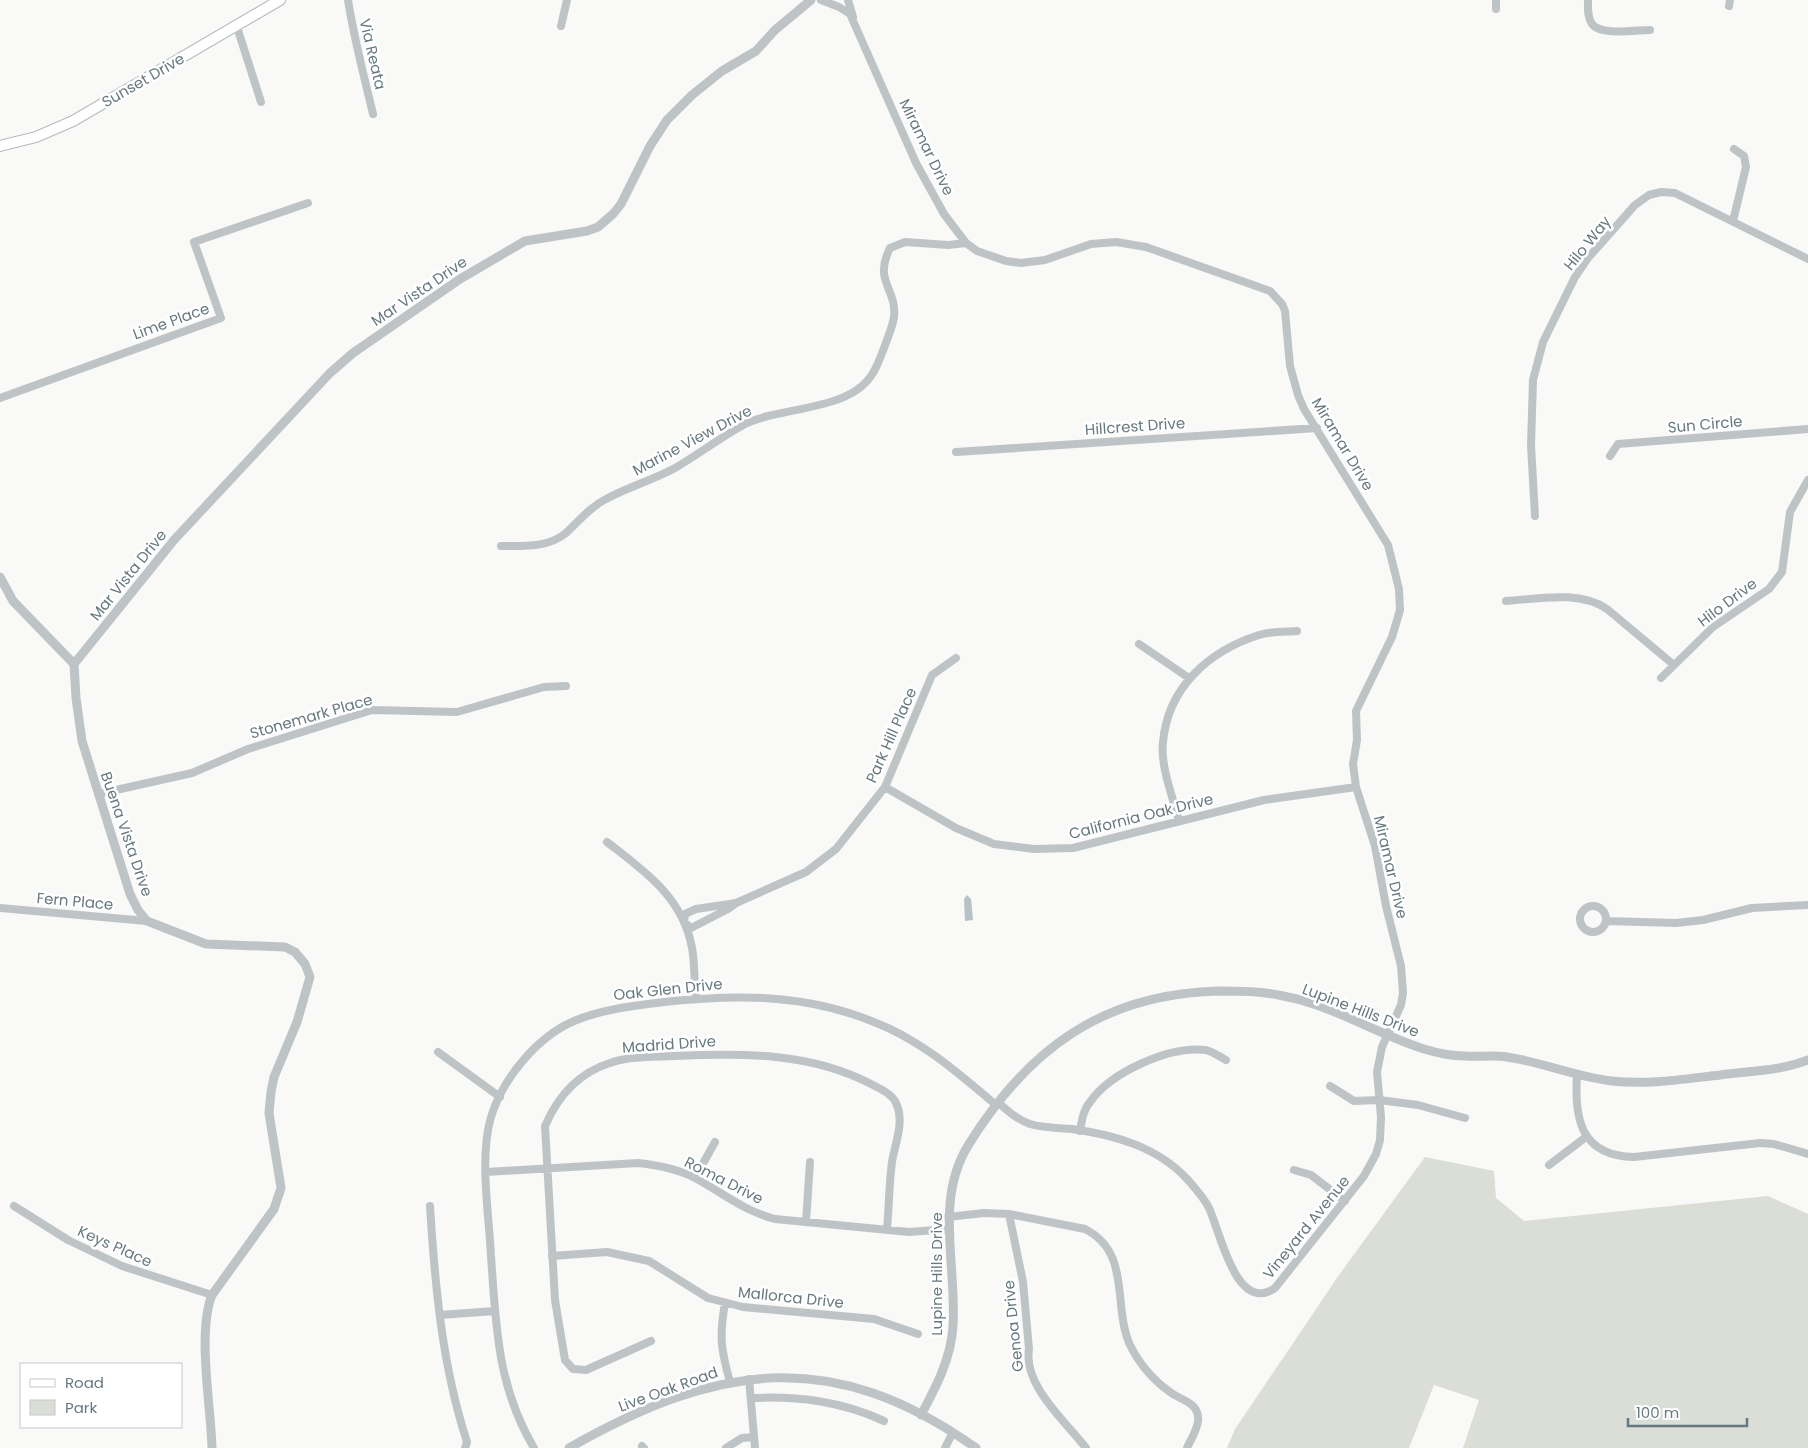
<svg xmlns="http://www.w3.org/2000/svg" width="1808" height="1448" font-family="Poppins,sans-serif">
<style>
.green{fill:#daded7}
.water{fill:#b5c3c4}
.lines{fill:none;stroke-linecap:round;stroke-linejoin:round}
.secondary-casing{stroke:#b3babd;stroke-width:12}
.minor{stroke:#bec4c6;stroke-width:8}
.tertiary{stroke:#bec4c6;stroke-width:9}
.secondary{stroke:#fff;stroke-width:10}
.labels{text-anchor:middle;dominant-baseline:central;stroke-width:5;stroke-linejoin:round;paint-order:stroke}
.street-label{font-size:15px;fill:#66797f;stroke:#fff}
</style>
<rect width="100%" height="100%" fill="#f9f9f7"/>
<path class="green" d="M1425 1157 1494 1171 1496 1198 1524 1221 1768 1196 1808 1214V1448H1463L1479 1400 1434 1385 1409 1448H1227L1235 1429 1339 1275Z"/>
<path class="water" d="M967 895 971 899 973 920 965 921 964 899Z"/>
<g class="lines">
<g class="secondary-casing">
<path id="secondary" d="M0 146 36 137 73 121 280 0"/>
</g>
<path class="minor" d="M348 0C354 39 364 76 373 114
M821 0 839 7 850 14 916 163 944 214 966 243 977 251 1006 261 1021 263 1045 260 1091 244 1116 242 1146 247 1270 291 1282 304 1285 311 1290 366 1298 395 1304 409 1388 545 1399 589 1400 610 1392 637 1356 711 1357 740 1353 764 1356 787 1375 846 1386 906 1401 966 1403 993 1401 1005 1382 1047 1377 1072 1381 1117 1380 1140 1376 1154 1364 1176 1275 1288C1236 1315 1220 1231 1209 1208 1204 1198 1195 1188 1188 1180 1158 1147 1115 1135 1072 1129 1058 1128 1043 1128 1030 1124 1018 1120 1008 1111 999 1103
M848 0 853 17
M1496 0V9
M1588 0C1588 7 1587 17 1592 24 1601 36 1636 30 1650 30
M1729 6 1730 0
M236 24 261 102
M561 26 567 0
M1733 221 1746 167 1744 156 1734 149
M0 398 221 318 194 242 308 203
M956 452 1317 428
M1610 456 1618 444 1808 429
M1535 516 1531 445 1533 380 1543 342 1575 277 1588 258 1635 205 1649 195 1661 192 1675 193 1808 259
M501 546C523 546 548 548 566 533 579 521 590 507 606 499 628 487 653 480 675 468 699 454 721 437 745 424 781 406 850 412 873 373 878 365 893 326 894 317 897 288 873 282 890 248L905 242 948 245 966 243
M1506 601C1538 599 1579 590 1607 609L1674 665
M1139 644 1189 678
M1661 678 1713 627 1769 589 1782 572 1790 512 1808 480
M885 787 956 828 994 844 1034 849 1073 848 1264 800 1356 787
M98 794 192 773 248 749 372 710 457 712 544 687 566 686
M1179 821C1173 798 1160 765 1163 742 1168 687 1209 651 1259 635 1271 631 1285 632 1297 631
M607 842C644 871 683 897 692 948 695 964 694 982 696 999
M736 903 696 909 685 914 684 922 691 928 728 909 736 903 806 872 836 849 885 787 932 675 956 658
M1580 919a13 13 0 1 1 26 0a13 13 0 1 1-26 0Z
M0 908 147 921
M1606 921 1676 923 1703 920 1752 908 1808 905
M438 1052 500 1097
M1577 1075C1574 1119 1581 1156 1634 1157L1760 1143 1774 1144 1808 1154
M1330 1086 1354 1101 1379 1100 1418 1105 1465 1118
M1080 1131C1082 1120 1083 1110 1090 1102 1111 1072 1169 1046 1205 1050 1212 1051 1220 1057 1226 1060
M1549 1165 1586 1137
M1294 1170 1311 1175 1345 1201
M486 1172 638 1163C657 1165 678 1169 695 1178 723 1193 744 1211 775 1219L909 1232 949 1229
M695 1178 715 1142
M14 1206 68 1240 122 1266 212 1295
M430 1206C435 1286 442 1365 467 1442L465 1448
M1009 1214 1023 1282 1029 1349C1023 1385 1065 1421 1086 1448
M948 1217 984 1213 1009 1214 1085 1229C1132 1253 1112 1305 1130 1345 1139 1363 1153 1380 1170 1392 1176 1397 1187 1400 1193 1406 1205 1418 1193 1435 1187 1448
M806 1222 810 1162
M552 1256 607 1252 649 1261 708 1298 743 1307 874 1319 918 1334
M725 1303C719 1337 721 1350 730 1382
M440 1315 495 1311
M651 1341 586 1370 573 1369 565 1360 555 1300 545 1126C558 1096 578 1073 610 1063 630 1056 653 1057 674 1056 742 1053 811 1052 873 1085 882 1090 892 1094 896 1103 905 1122 895 1143 892 1162 889 1184 889 1207 887 1230
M749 1379 755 1448
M751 1398C798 1396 841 1401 884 1421
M642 1446 644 1448
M534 1448C497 1386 496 1325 491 1256 489 1213 479 1158 491 1117 503 1078 537 1037 574 1021 603 1009 633 1006 664 1002 737 994 806 994 874 1022 921 1040 958 1073 996 1105
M726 1448 742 1438 754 1437
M945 1448 953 1432"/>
<path class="tertiary" d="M0 577 13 601 74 664 76 698 82 741 130 894 138 910 147 921 206 944 285 947 295 952 305 964 310 977 297 1022 274 1077 271 1092 269 1113 281 1188 274 1209 212 1295C197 1332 211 1407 212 1448
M74 664 174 540 330 373 353 353 460 279 525 241 587 231 598 227 613 214 621 204 650 146 667 120 692 95 722 71 756 51 775 30 811 0
M921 1415C936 1387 951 1359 953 1326 957 1265 934 1199 969 1144 1028 1049 1103 994 1218 991 1239 991 1262 991 1283 996 1333 1005 1376 1034 1424 1049 1437 1053 1451 1056 1465 1056 1479 1057 1493 1055 1507 1057 1542 1062 1576 1077 1612 1081 1648 1085 1684 1079 1720 1075 1749 1071 1780 1071 1808 1060
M569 1448C717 1364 831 1345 976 1448"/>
<use href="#secondary" class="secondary"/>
</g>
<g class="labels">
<g class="street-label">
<text transform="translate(373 54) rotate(77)">Via Reata</text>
<text transform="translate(143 80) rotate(-30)">Sunset Drive</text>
<text transform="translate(927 147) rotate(64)">Miramar Drive</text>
<text transform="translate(1587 243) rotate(-51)">Hilo Way</text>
<text transform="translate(419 291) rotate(-34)">Mar Vista Drive</text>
<text transform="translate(171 321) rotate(-20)">Lime Place</text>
<text transform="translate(1705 424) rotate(-5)">Sun Circle</text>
<text transform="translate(1135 426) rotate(-4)">Hillcrest Drive</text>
<text transform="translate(692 440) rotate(-28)">Marine View Drive</text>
<text transform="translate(1343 444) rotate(59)">Miramar Drive</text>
<text transform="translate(128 575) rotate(-51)">Mar Vista Drive</text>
<text transform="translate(1727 602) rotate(-37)">Hilo Drive</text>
<text transform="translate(311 716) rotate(-16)">Stonemark Place</text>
<text transform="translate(891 735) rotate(-66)">Park Hill Place</text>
<text transform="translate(1141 816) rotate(-14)">California Oak Drive</text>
<text transform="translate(127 834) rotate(71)">Buena Vista Drive</text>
<text transform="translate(1391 867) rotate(77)">Miramar Drive</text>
<text transform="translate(75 901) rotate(5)">Fern Place</text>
<text transform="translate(668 989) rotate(-6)">Oak Glen Drive</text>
<text transform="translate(1361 1010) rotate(21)">Lupine Hills Drive</text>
<text transform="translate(669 1044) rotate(-4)">Madrid Drive</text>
<text transform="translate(724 1180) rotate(27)">Roma Drive</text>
<text transform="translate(1306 1227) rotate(-51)">Vineyard Avenue</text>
<text transform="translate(115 1246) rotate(24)">Keys Place</text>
<text transform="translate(936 1274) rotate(-90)">Lupine Hills Drive</text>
<text transform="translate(791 1297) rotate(6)">Mallorca Drive</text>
<text transform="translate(1013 1326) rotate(-96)">Genoa Drive</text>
<text transform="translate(668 1389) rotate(-20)">Live Oak Road</text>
</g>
</g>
<rect x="20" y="1363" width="162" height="65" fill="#ffffff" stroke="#c2c9cc"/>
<rect x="30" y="1379" width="25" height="8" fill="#ffffff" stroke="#c2c9cc"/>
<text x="65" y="1388" font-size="15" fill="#66797f">Road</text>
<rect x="30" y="1400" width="25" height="15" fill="#daded7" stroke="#c2c9cc"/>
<text x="65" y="1413" font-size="15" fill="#66797f">Park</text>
<path d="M1628 1418v8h119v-8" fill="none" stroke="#66797f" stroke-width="2.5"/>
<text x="1636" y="1418" font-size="15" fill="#66797f" stroke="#ffffff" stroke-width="4" paint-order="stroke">100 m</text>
</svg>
